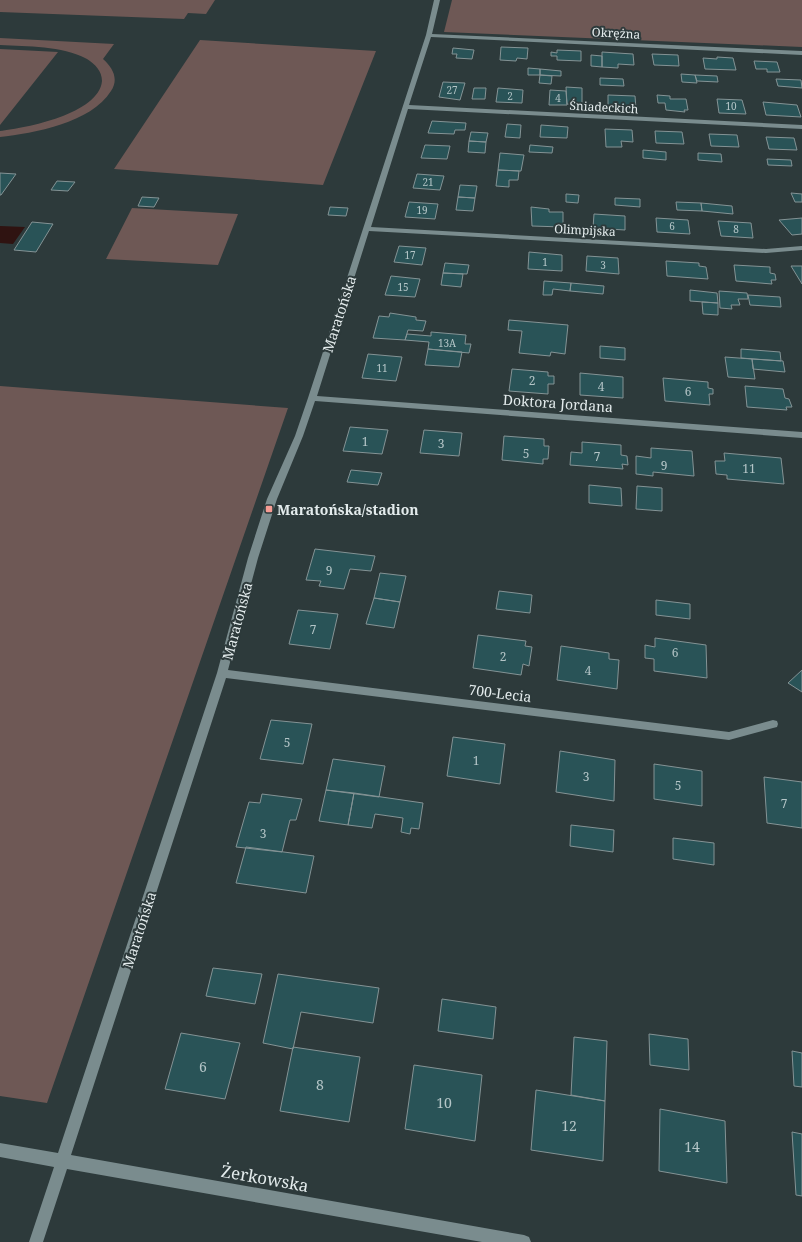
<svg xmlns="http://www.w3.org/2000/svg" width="802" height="1242" font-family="'Noto Serif',serif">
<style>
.green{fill:#6e5855}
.water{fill:#2f1311}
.building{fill:#295357;stroke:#849395}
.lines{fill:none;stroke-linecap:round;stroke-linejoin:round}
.minor{fill:#7a8c8e;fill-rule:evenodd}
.poi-dot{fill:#f59c94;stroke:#2d3a3b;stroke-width:1.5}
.labels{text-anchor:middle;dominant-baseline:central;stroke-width:4;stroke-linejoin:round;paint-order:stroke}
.far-number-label{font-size:10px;fill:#b4c5c7}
.far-street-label{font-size:12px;fill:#e3ebec;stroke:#2d3a3b}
.number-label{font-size:12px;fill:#b4c5c7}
.street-label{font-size:14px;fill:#e3ebec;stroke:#2d3a3b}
.poi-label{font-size:14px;font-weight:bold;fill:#e3ebec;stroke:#2d3a3b;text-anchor:start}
.near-number-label{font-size:14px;fill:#b4c5c7}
.near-street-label{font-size:17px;fill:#e3ebec;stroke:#2d3a3b}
</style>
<rect width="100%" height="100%" fill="#2d3a3b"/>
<path class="green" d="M0 0H215L206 14 188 13 184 19 0 12Z
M452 0H802V47L444 32Z
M0 38 114 44 103 59C113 68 119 79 111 91 91 123 34 133 0 137V131C26 128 99 114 102 81 102 71 95 64 87 59 61 45 28 47 0 45Z
M200 40 376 51 323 185 114 169Z
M0 49 58 52 0 125Z
M132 208 238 214 218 265 106 259Z
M0 386 288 408 47 1103 0 1096Z"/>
<path class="water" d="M0 226 25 227 13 244 0 243Z"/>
<path class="building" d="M501 47 528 48 527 59 517 58 516 61 500 60Z
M453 48 474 50 472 59 456 58 457 54H452Z
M557 50 581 51V61L557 60V56H551V52L557 53Z
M602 52 633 54 634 65 618 64V68L602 67Z
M652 54 678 55 679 66 654 65Z
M591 55 602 56V67L591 66Z
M717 57 733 58 736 70 705 69 703 58 717 59Z
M754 61 777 62 780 72H767V69H756Z
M528 68 540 69V75H528Z
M540 69 561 71V76L540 75Z
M681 74 695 75 697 83 682 82Z
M540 75 552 76 551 84 539 83Z
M695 75 717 76 718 82 697 81Z
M600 78 623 79 624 86 600 85Z
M776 79 801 80 802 88 778 86Z
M443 82 465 83 460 100 439 97Z
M566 87 582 88V105L567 104Z
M474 88H486L485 99H472Z
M498 88 523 90 522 103 496 102Z
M550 90 566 91 567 105H549Z
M608 95 635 96 636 109 608 107Z
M657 95 670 96V99H686L688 110H684L685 112 666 110 665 103H658Z
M717 99 742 100 746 114 719 113Z
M763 102 797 105 801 117 766 115Z
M432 121 466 123 465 130H455L454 134 428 133Z
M507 124 521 125 520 138 505 137Z
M541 125 568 127 567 138 540 137Z
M605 129 632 130 633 142 621 141 622 147H606Z
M655 131 682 132 684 144 656 143Z
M471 132 488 133 486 142 469 141Z
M709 134 737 135 739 147 711 146Z
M766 137 794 138 797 150 769 149Z
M469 141 486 142 485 153 468 152Z
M425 145 450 146 447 159 421 158Z
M530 145 553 147 552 153 529 152Z
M643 150 666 152V160L643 158Z
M500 153 524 155 521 171 498 170Z
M698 153 721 154 722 162 698 160Z
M767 159 791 160 792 166 768 165Z
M498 170 519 171 518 180H509V187L496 186Z
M0 173 16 174 1 195H0Z
M417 174 444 176 440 190 413 188Z
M57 181 75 182 68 191 51 190Z
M460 185 477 186 475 198 458 197Z
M791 193 802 194V202H795Z
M566 194 579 195 578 203 566 202Z
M142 197 159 198 154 207 138 206Z
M458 197 475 198 473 211 456 210Z
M615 198 640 199V207L615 205Z
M409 202 438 204 435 219 405 217Z
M676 202 701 203 702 211 677 210Z
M701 203 732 206 733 214 702 211Z
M330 207 348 208 346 216 328 215Z
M531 207 549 209V212H563V227L532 226Z
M594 214 625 216V230L593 228Z
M656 218 688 220 690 234 657 232Z
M802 218V234L792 235 779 220Z
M718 221 751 223 753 238 721 236Z
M32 222 53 224 36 252 14 250Z
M399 246 426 248 422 265 394 262Z
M529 252 562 255V271L528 269Z
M587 256 618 258 619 274 586 271Z
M666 261 699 263V266L706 267 708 279 667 276Z
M445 263 469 265 467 274 443 273Z
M734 265 770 267V273L775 274 776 280H771L772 284 736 281Z
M791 266H802V284Z
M443 273 463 274 461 287 441 285Z
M391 276 420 279 415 297 385 295Z
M544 281 571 283 570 291 553 289 552 295H543Z
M571 283 604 286 603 294 570 291Z
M690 290 717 293 718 303 690 301Z
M719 291 747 293 748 299H738L740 305H731L732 309 720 308Z
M748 295 780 297 781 307 750 305Z
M702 302 718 303V315L703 314Z
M390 313 416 317V320L426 321 423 331 408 330 405 340 373 338 379 316 389 317Z
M509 320 568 325 565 354 551 352 550 356 519 353 522 331 508 330Z
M431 332 466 335 465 344H471L469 353 428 349 429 342 405 340 407 334 431 336Z
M600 346 625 348V360L600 358Z
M428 349 462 352 459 367 425 365Z
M741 349 780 352 781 361 741 358Z
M368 354 402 357 396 381 362 378Z
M725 357 752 359 755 379 728 377Z
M752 359 783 361 785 372 753 369Z
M512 369 548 372V376H554V384H548V394L509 391Z
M580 373 623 377V398L580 395Z
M663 378 708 382V388L713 389V394H709L710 405 665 401Z
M745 386 783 389 785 398 789 399 792 407H786L787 410 747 407Z
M350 427 388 430 382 454 343 451Z
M424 430 462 433 459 456 420 453Z
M504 436 544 439V446H549L548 459H543V464L502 460Z
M582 442 621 445V455L627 456 628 465 622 464 623 469 570 465 571 452 582 453Z
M651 448 692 451 694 476 653 472V476L636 474V456L651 458Z
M724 453 781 458 784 484 727 479V475L716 474 715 461H725Z
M351 470 382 473 378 485 347 482Z
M589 485 621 488 622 506 589 503Z
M637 486 662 488V511L636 509Z
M315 549 375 556 371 571 350 569 344 589 319 586 321 581 306 580Z
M380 573 406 576 400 602 374 598Z
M499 591 532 595 530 613 496 609Z
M374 598 400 602 394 628 366 624Z
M656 600 690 604V619L656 615Z
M298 610 338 614 330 649 289 644Z
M478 635 526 641 525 646 532 647 529 666 523 664 521 675 473 668Z
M655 638 706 645 707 678 654 671V659L645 658V645L655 647Z
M561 646 609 653V659L619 660 617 689 557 680Z
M802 670V692L788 683Z
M271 720 312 724 303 764 260 759Z
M453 737 505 744 500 784 447 776Z
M560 751 615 760 614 801 556 792Z
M333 759 385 766 379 797 326 790Z
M654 764 702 771V806L654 799Z
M764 777 802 782V828L767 823Z
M326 790 354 793 348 825 319 821Z
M354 793 423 803 419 829 411 828 410 834 401 832 403 818 375 814 372 828 348 825Z
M262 794 302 799 296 820H290L282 852 236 847 249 802 260 803Z
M571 825 614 830 613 852 570 846Z
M673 838 714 843V865L673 859Z
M246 847 314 856 306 893 236 883Z
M213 968 262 974 255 1004 206 996Z
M278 974 379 988 373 1023 301 1012 293 1049 263 1043Z
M442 999 496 1007 493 1039 438 1031Z
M181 1033 240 1043 225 1099 165 1089Z
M649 1034 688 1039 689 1070 650 1065Z
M574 1037 607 1041 605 1101 571 1095Z
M293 1047 360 1057 349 1122 280 1111Z
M792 1051 802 1053V1087L794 1086Z
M414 1065 482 1075 475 1141 405 1129Z
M536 1090 605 1101 603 1161 531 1150Z
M660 1109 725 1121 727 1183 659 1171Z
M792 1132 802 1134V1196L796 1195Z"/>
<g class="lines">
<path class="minor" d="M434 0H440L432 34 802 51V55L431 37 409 105 802 125V129L408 109 371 227 766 249 802 246V250L766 253 369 231 317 396 802 432V438L315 401 303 436 277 499 258 558 228 670 729 732 773 720 777 721 778 724 777 727 773 728 729 740 226 678 71 1155 524 1235 529 1237 531 1242H482L67 1169 43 1242H29L54 1167 0 1157V1143L58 1153 217 673 248 558 267 499 295 436 308 398 426 35Z"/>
</g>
<rect class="poi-dot" x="265" y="505" width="8" height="8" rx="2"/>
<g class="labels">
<g class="far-number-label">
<text x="452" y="90">27</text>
<text x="510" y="96">2</text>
<text x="558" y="98">4</text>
<text x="731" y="106">10</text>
<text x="428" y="182">21</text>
<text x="422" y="210">19</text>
<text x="672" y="226">6</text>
<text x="736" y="229">8</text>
<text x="410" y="255">17</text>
<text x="545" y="262">1</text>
<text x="603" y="265">3</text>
<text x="403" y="287">15</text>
<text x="447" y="343">13A</text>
<text x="382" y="368">11</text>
</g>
<g class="far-street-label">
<text transform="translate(616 33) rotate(3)">Okrężna</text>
<text transform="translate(604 107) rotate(3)">Śniadeckich</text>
<text transform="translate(585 230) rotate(3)">Olimpijska</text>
</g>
<g class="number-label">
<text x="532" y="380">2</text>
<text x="601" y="386">4</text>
<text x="688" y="391">6</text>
<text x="365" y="441">1</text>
<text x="441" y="443">3</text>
<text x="526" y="453">5</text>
<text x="597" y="456">7</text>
<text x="664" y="465">9</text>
<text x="749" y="468">11</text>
<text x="329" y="570">9</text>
<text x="313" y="629">7</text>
<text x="675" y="652">6</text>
<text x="503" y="656">2</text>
<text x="588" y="670">4</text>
<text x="287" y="742">5</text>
<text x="476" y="760">1</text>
<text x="586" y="776">3</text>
<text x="678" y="785">5</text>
<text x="784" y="803">7</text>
<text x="263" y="833">3</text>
</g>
<g class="street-label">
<text transform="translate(339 314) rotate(-72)">Maratońska</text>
<text transform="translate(558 403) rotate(4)">Doktora Jordana</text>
<text transform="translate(237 621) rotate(-75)">Maratońska</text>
<text transform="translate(500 693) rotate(7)">700-Lecia</text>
<text transform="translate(139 930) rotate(-72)">Maratońska</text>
</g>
<g class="poi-label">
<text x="277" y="509">Maratońska/stadion</text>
</g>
<g class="near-number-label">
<text x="203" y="1066">6</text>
<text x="320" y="1084">8</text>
<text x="444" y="1102">10</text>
<text x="569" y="1125">12</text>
<text x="692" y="1146">14</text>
</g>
<g class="near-street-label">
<text transform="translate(265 1178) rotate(10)">Żerkowska</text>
</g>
</g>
</svg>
